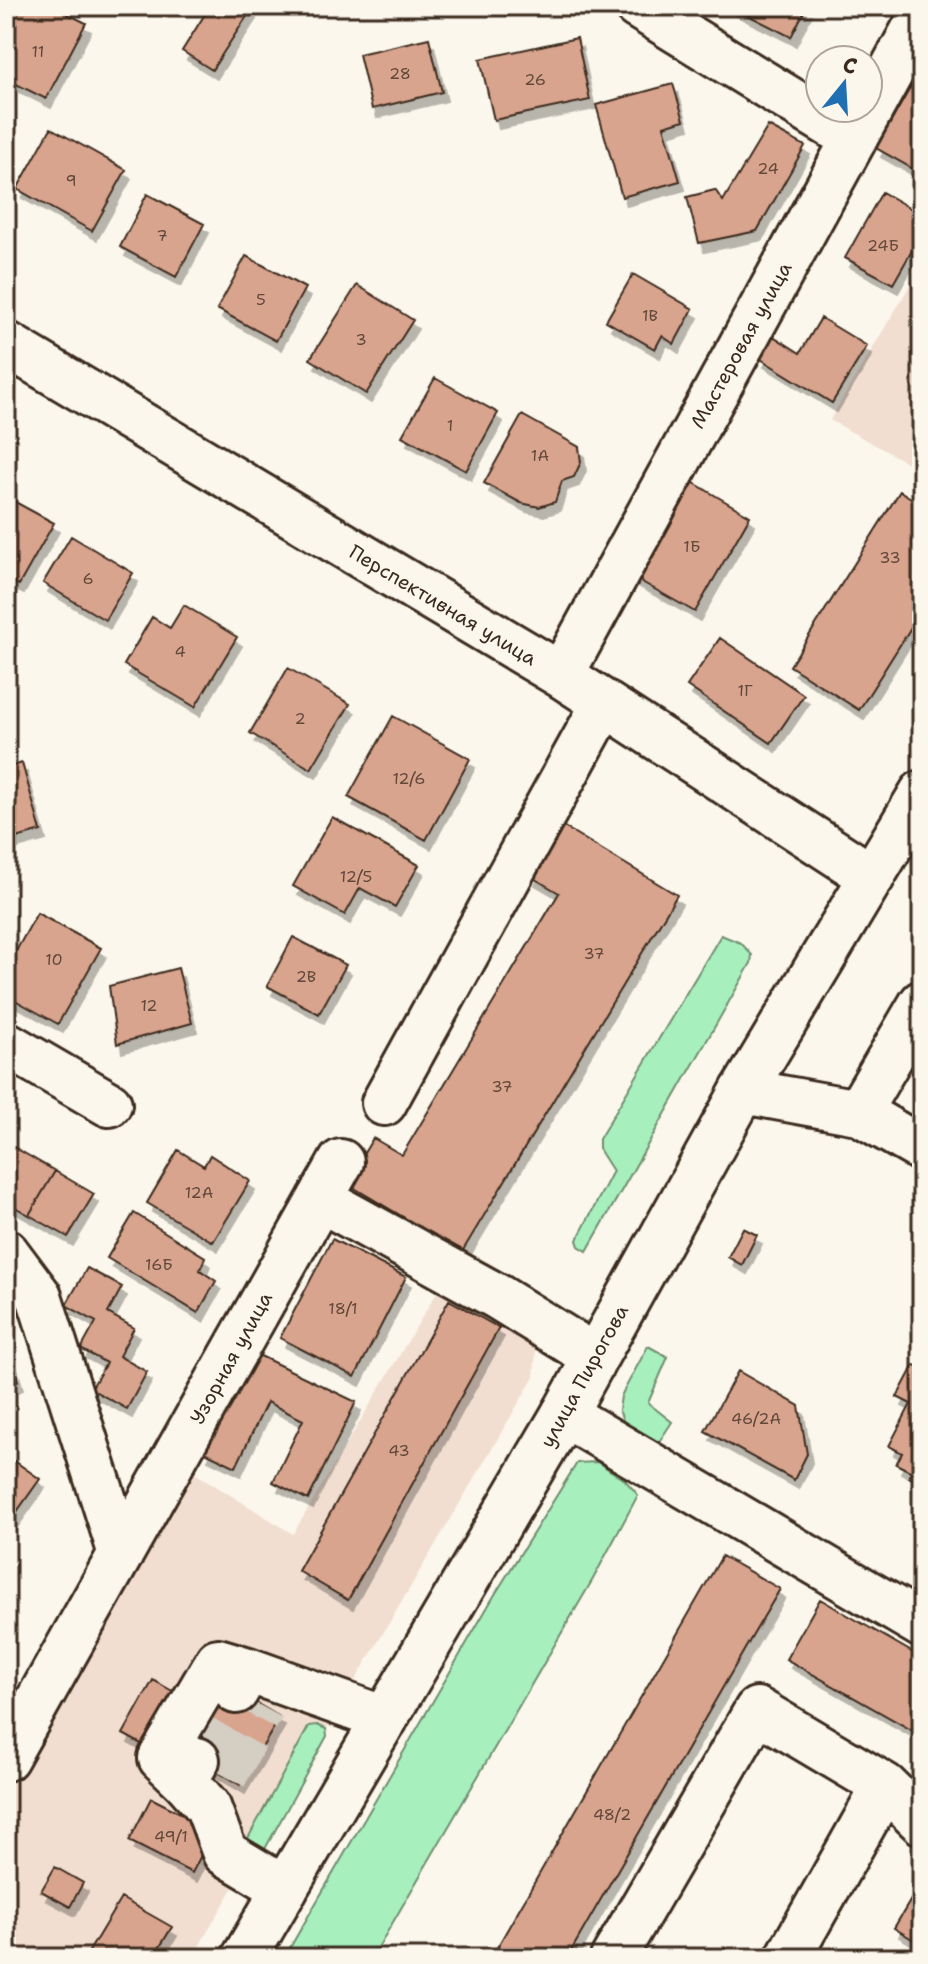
<svg xmlns="http://www.w3.org/2000/svg" width="928" height="1964" font-family="'Shantell Sans',sans-serif">
<style>
.built{fill:#f1ded0}
.green{fill:#a7f0be;stroke:#718d6e;stroke-width:2}
.building{fill:#d9a48e;stroke:#3b2a1e;stroke-width:2;filter:url(#shadow)}
.lines{fill:none;stroke-linecap:round;stroke-linejoin:round}
.minor-tunnel{stroke:#d5cec3;stroke-width:44;stroke-dasharray:44 22;stroke-linecap:butt}
.minor-casing{stroke:#3b2a1e;stroke-width:50}
.major-casing{stroke:#3b2a1e;stroke-width:50}
.minor{stroke:#fbf7ec;stroke-width:44}
.major{stroke:#fbf7ec;stroke-width:44}
.labels{text-anchor:middle;dominant-baseline:central;stroke-width:6;stroke-linejoin:round;paint-order:stroke}
.number-label{font-size:16px;fill:#62483a}
.street-label{font-size:20px;fill:#3b2a1e;stroke:#fbf7ec}
</style>
<defs>
<filter id="shadow"><feDropShadow dx="5" dy="9" stdDeviation="0" flood-color="#0004"/></filter>
</defs>
<rect width="100%" height="100%" fill="#fbf7ec"/>
<filter id="ink" filterUnits="userSpaceOnUse"><feTurbulence type="fractalNoise" baseFrequency=".0125" numOctaves="2"/><feDisplacementMap in="SourceGraphic" scale="16" xChannelSelector="R" yChannelSelector="G"/><feConvolveMatrix kernelMatrix="1 2 1 2 8 2 1 2 1" color-interpolation-filters="sRGB"/></filter>
<g filter="url(#ink)">
<path class="built" d="M922 265V471L830 420Z
M440 1287 522 1332 536 1350 534 1377 192 1958H6V1756L177 1462 293 1534Z"/>
<path class="green" d="M721 935 741 943 752 955 751 963 587 1251 579 1246 577 1240 613 1171 599 1149V1139Z
M648 1346 668 1357 648 1403 672 1422 655 1448 629 1435 619 1410 621 1396Z
M597 1462 625 1480 638 1495 593 1579 372 1958H284L494 1596 577 1463Z
M317 1725 326 1729 327 1736 265 1849 257 1851 250 1848 247 1840 309 1726Z"/>
<path class="building" d="M6 6H52L86 23 46 99 6 79Z
M210 6H244L251 10 212 70 182 51Z
M730 6H807L791 37Z
M429 38 442 92 372 109 359 54Z
M577 38 590 100 494 120 480 59Z
M922 67V174L876 148Z
M673 84 684 120 664 126 680 181 622 197 596 105Z
M768 126 805 146 757 231 699 243 687 197 715 190 723 201Z
M51 128 126 170 92 231 17 189Z
M882 192 922 215V233L893 284 845 258Z
M147 194 204 224 176 277 120 247Z
M246 256 305 288 276 341 217 309Z
M633 274 693 309 674 344 662 336 655 349 606 321Z
M357 285 413 320 366 394 310 359Z
M821 318 867 346 832 403 759 358 773 336 800 353Z
M435 378 498 413 466 471 402 436Z
M522 415 579 447 581 462 574 477 562 481 555 502 539 507 521 503 484 483Z
M689 480 750 516 695 612 633 577Z
M900 491 922 505V610L859 710 790 666Z
M6 497 54 523 19 585 6 579Z
M71 536 133 573 105 620 43 583Z
M184 605 237 637 195 707 124 665 152 617 170 628Z
M720 638 804 695 771 743 687 686Z
M288 668 350 704 311 769 250 733Z
M393 716 470 759 426 840 348 797Z
M22 763 41 831 6 841V768Z
M332 817 419 865 395 907 360 888 345 915 293 886Z
M561 825 677 895 462 1252 346 1183 373 1138 402 1155 474 1035 559 893 530 876Z
M37 913 101 948 58 1024 6 995V969Z
M293 937 346 965 319 1014 267 986Z
M178 968 192 1023 117 1044 109 986Z
M12 1146 55 1171 29 1215 6 1202V1156Z
M178 1150 204 1166 210 1155 250 1181 213 1242 147 1203Z
M55 1171 94 1194 68 1237 29 1215Z
M134 1213 205 1257 200 1270 216 1281 198 1313 107 1258Z
M743 1228 757 1235 742 1265 728 1257Z
M332 1239 406 1277 355 1377 280 1338Z
M87 1268 122 1287 108 1313 134 1328 119 1356 147 1372 127 1409 91 1389 106 1363 81 1349 96 1322 66 1305Z
M449 1300 499 1328 348 1600 298 1571Z
M6 1337 18 1381 6 1385Z
M252 1352 356 1402 308 1500 273 1482 303 1420 267 1402 236 1467 203 1451Z
M914 1365 921 1368 922 1366V1484L909 1477 912 1472 896 1464 902 1453 889 1446 911 1404 897 1397Z
M738 1371 799 1406 807 1454 794 1480 705 1431Z
M6 1455 40 1479 6 1527Z
M722 1556 780 1589 753 1635 567 1958H491Z
M820 1599 922 1658V1736L786 1659Z
M153 1680 183 1697 152 1750 123 1734Z
M217 1680 280 1717 240 1785 178 1749Z
M151 1798 214 1830 192 1873 129 1841Z
M55 1867 83 1883 70 1907 41 1891Z
M922 1881V1945L894 1928Z
M121 1898 172 1927 153 1958H85Z"/>
<g class="lines">
<path class="minor-tunnel" d="M197 1760 236 1691
M225 1776 263 1707"/>
<g class="minor-casing">
<path id="minor" d="M637 6 854 139
M6 344 561 675 872 877
M561 675 922 15
M6 1044 109 1104
M743 1091 858 1112 922 1149
M384 1103 604 704
M858 1112 922 1003
M320 1199 498 1297 595 1357
M6 1252 39 1296 121 1554
M564 1414 922 1625
M236 1691 248 1670 385 1719
M6 1758 341 1162
M197 1760 185 1781 208 1807 225 1853 285 1889
M185 1781 161 1758 218 1661 248 1670
M613 1958 757 1710 885 1786 922 1822
M788 1958 885 1786"/>
</g>
<g class="major-casing">
<path id="major" d="M244 1958 564 1414 743 1091 922 793"/>
</g>
<use href="#minor" class="minor"/>
<use href="#major" class="major"/>
</g>
</g>
<g class="labels">
<g class="number-label">
<text x="38" y="51">11</text>
<text x="400" y="73">28</text>
<text x="535" y="79">26</text>
<text x="768" y="168">24</text>
<text x="71" y="180">9</text>
<text x="162" y="235">7</text>
<text x="883" y="245">24Б</text>
<text x="261" y="299">5</text>
<text x="650" y="315">1В</text>
<text x="361" y="339">3</text>
<text x="450" y="425">1</text>
<text x="540" y="455">1А</text>
<text x="692" y="546">1Б</text>
<text x="890" y="557">33</text>
<text x="88" y="578">6</text>
<text x="180" y="651">4</text>
<text x="745" y="690">1Г</text>
<text x="300" y="718">2</text>
<text x="409" y="778">12/6</text>
<text x="356" y="876">12/5</text>
<text x="594" y="953">37</text>
<text x="54" y="959">10</text>
<text x="306" y="976">2В</text>
<text x="149" y="1005">12</text>
<text x="502" y="1086">37</text>
<text x="199" y="1192">12А</text>
<text x="159" y="1264">16Б</text>
<text x="343" y="1308">18/1</text>
<text x="756" y="1418">46/2А</text>
<text x="399" y="1450">43</text>
<text x="612" y="1814">48/2</text>
<text x="171" y="1836">49/1</text>
</g>
<g class="street-label">
<text transform="translate(741 345) rotate(-61)">Мастеровая улица</text>
<text transform="translate(443 605) rotate(31)">Перспективная улица</text>
<text transform="translate(231 1358) rotate(-61)">Узорная улица</text>
<text transform="translate(584 1376) rotate(-61)">улица Пирогова</text>
</g>
</g>
<rect width="928" height="1964" fill="none" stroke="#fbf7ec" stroke-width="32"/>
<rect x="16" y="16" width="896" height="1932" fill="none" stroke="#3b2a1e" stroke-width="3" filter="url(#ink)"/>
<g transform="translate(844 84) rotate(18)"><circle r="38" fill="#fbf7ec" stroke="#aea59a" stroke-width="2"/>
<path d="M0-6L14 30L0 20L-14 30Z" fill="#1f6fb2"/>
<text y="-12" font-size="22" font-weight="bold" text-anchor="middle" fill="#3b2a1e">С</text>
</g>
</svg>
